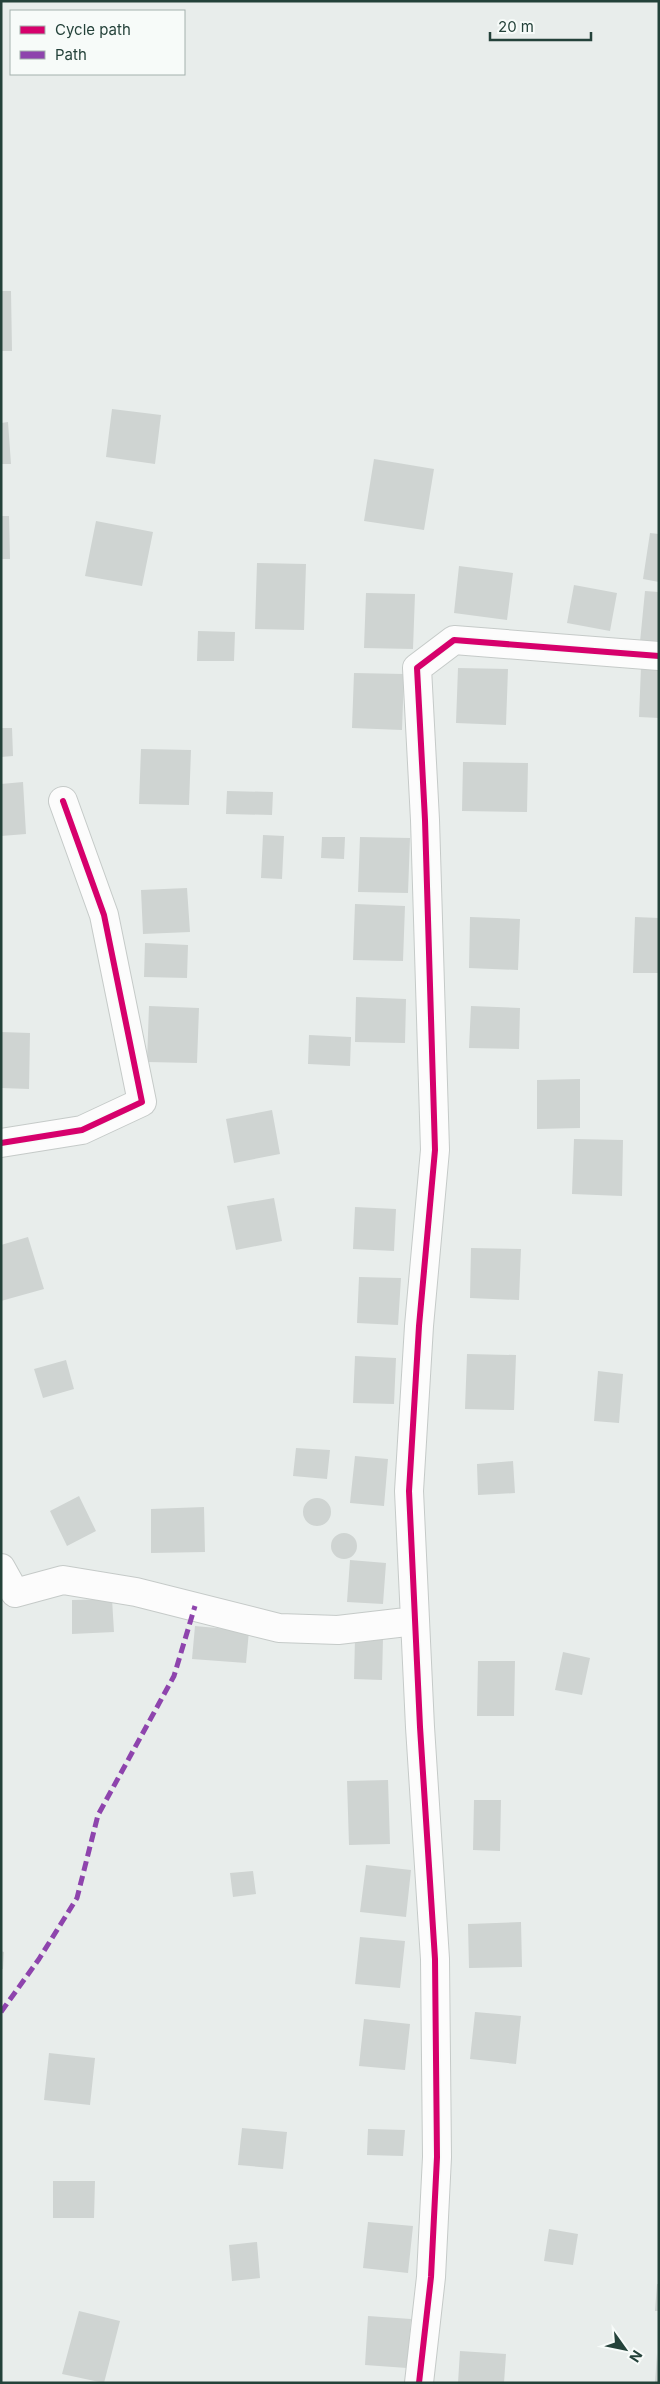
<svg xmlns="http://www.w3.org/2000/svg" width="660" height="2384" font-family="Inter,sans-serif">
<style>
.building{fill:#cfd4d2}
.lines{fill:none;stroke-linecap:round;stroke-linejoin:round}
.minor-casing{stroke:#c5cac8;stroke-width:30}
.minor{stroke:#fcfcfc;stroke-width:28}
.quiet{stroke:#8e44ad;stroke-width:5;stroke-dasharray:10 5;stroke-linecap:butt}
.cycleway-casing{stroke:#f7fbf9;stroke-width:9}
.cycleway{stroke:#d6006c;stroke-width:6}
</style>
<rect width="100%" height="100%" fill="#e8edeb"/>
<path class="building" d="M1 291H11L12 351H1Z
M112 409 161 415 155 464 106 457Z
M8 422 11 464H1V423Z
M374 459 434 469 424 530 364 521Z
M1 516H9L10 559H1Z
M96 521 153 532 142 586 85 576Z
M650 533 659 534V582L643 579Z
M257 563 306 564 304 630 255 629Z
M459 566 513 573 507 620 454 613Z
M574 585 617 593 610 631 567 623Z
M645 591 659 592V644L640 642Z
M366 593 415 594 413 649 364 648Z
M198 631 235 632 234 661H197Z
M641 667 659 668V718L639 717Z
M458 668 508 669 506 725 456 723Z
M354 673 404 674 402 730 352 728Z
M1 728H12L13 756 1 757Z
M141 749 191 750 189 805 139 804Z
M463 762 528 763 527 812 462 811Z
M23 782 26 834 1 836V784Z
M227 791 273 792 272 815 226 814Z
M263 835 284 836 282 879 261 878Z
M322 837H345L344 859 321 858Z
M360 837 410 838 408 893 358 892Z
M187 888 190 932 143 934 141 890Z
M355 904 405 906 403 961 353 960Z
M470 917 520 919 518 970 469 968Z
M635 917 659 918V973H633Z
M145 943 188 945 187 978 144 977Z
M356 997 406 999 405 1043 355 1042Z
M149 1006 199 1008 197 1063 147 1062Z
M471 1006 520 1008 519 1049 469 1048Z
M1 1032 30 1033 29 1089 1 1088Z
M309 1035 351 1037 350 1066 308 1064Z
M580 1079V1128L537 1129V1080Z
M272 1110 280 1154 234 1163 226 1119Z
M574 1139 623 1140 622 1196 572 1194Z
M274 1198 282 1241 236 1250 227 1206Z
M355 1207 396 1209 394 1251 353 1249Z
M28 1237 44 1289 1 1301V1245Z
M471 1248 521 1249 519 1300 470 1298Z
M359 1277 401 1278 398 1325 357 1323Z
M467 1354 516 1355 514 1410 465 1409Z
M355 1356 396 1358 394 1404 353 1403Z
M66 1360 74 1389 43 1398 34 1369Z
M598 1371 623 1374 619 1423 594 1421Z
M296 1448 330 1450 327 1479 293 1476Z
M355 1456 388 1459 384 1506 350 1503Z
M513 1461 515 1493 478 1495 477 1464Z
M79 1496 96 1531 67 1546 50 1511Z
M303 1512a14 14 0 1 1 28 0a14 14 0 1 1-28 0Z
M204 1507 205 1552 151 1553V1509Z
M331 1546a13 13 0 1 1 26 0a13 13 0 1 1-26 0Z
M350 1560 386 1563 383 1604 347 1602Z
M112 1599 114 1632 72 1634V1600Z
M195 1626 249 1631 246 1663 192 1659Z
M355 1638H383L382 1680 354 1679Z
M563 1652 590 1658 582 1695 555 1690Z
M478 1661H515L514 1716H477Z
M388 1780 390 1844 349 1845 347 1781Z
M474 1800H501L500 1851 473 1850Z
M366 1865 411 1870 406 1917 360 1912Z
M253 1871 256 1894 233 1897 230 1873Z
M521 1922 522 1967 469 1968 468 1924Z
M360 1937 405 1941 400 1988 355 1984Z
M1 1951 4 1952 3 1969H1Z
M475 2012 521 2016 516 2064 470 2059Z
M364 2019 410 2024 405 2070 359 2066Z
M49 2053 95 2058 90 2105 44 2100Z
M242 2128 287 2132 283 2169 238 2165Z
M368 2129 405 2130 403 2156 367 2155Z
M53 2181H95L94 2218H53Z
M368 2222 413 2226 408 2273 363 2268Z
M549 2229 578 2234 573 2265 544 2261Z
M257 2242 260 2278 232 2281 229 2245Z
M657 2284H659V2311H655Z
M79 2311 120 2321 104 2383 62 2374Z
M368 2316 411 2319 407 2368 365 2365Z
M460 2351 506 2354 504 2383H458Z
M657 2353 659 2383H655Z"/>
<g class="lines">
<g class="minor-casing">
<path id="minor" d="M1 1143 82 1130 142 1102 104 915 63 801
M1 1568 15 1593 63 1580 136 1592 279 1628 338 1630 415 1621
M419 2383 431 2277 437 2157 435 1959 420 1727 409 1491 419 1326 435 1150 425 820 417 668 454 640 659 656"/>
</g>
<use href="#minor" class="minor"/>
<path class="quiet" d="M1 2012 39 1959 77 1898 98 1815 174 1676 195 1606"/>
<g class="cycleway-casing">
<path id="cycleway" d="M1 1143 82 1130 142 1102 104 915 63 801
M419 2383 431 2277 437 2157 435 1959 420 1727 409 1491 419 1326 435 1150 425 820 417 668 454 640 659 656"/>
</g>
<use href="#cycleway" class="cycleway"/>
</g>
<rect width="660" height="2384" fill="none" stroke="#24423a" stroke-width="5"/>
<rect x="10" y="10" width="175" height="65" fill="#f7fbf9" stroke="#a3b1ad"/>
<rect x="20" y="26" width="25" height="8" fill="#d6006c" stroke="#a3b1ad"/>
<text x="55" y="35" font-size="15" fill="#24423a">Cycle path</text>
<rect x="20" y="51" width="25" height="8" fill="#8e44ad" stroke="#a3b1ad"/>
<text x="55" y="60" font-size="15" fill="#24423a">Path</text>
<g transform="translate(625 2349) rotate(123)" stroke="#f7fbf9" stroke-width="4" paint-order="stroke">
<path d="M0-4L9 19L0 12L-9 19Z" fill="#24423a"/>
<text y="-8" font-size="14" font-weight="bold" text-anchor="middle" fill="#24423a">N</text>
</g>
<path d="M490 32v8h101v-8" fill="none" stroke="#24423a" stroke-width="2.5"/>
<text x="498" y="32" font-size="15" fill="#24423a" stroke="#f7fbf9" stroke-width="4" paint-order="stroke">20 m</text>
</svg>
